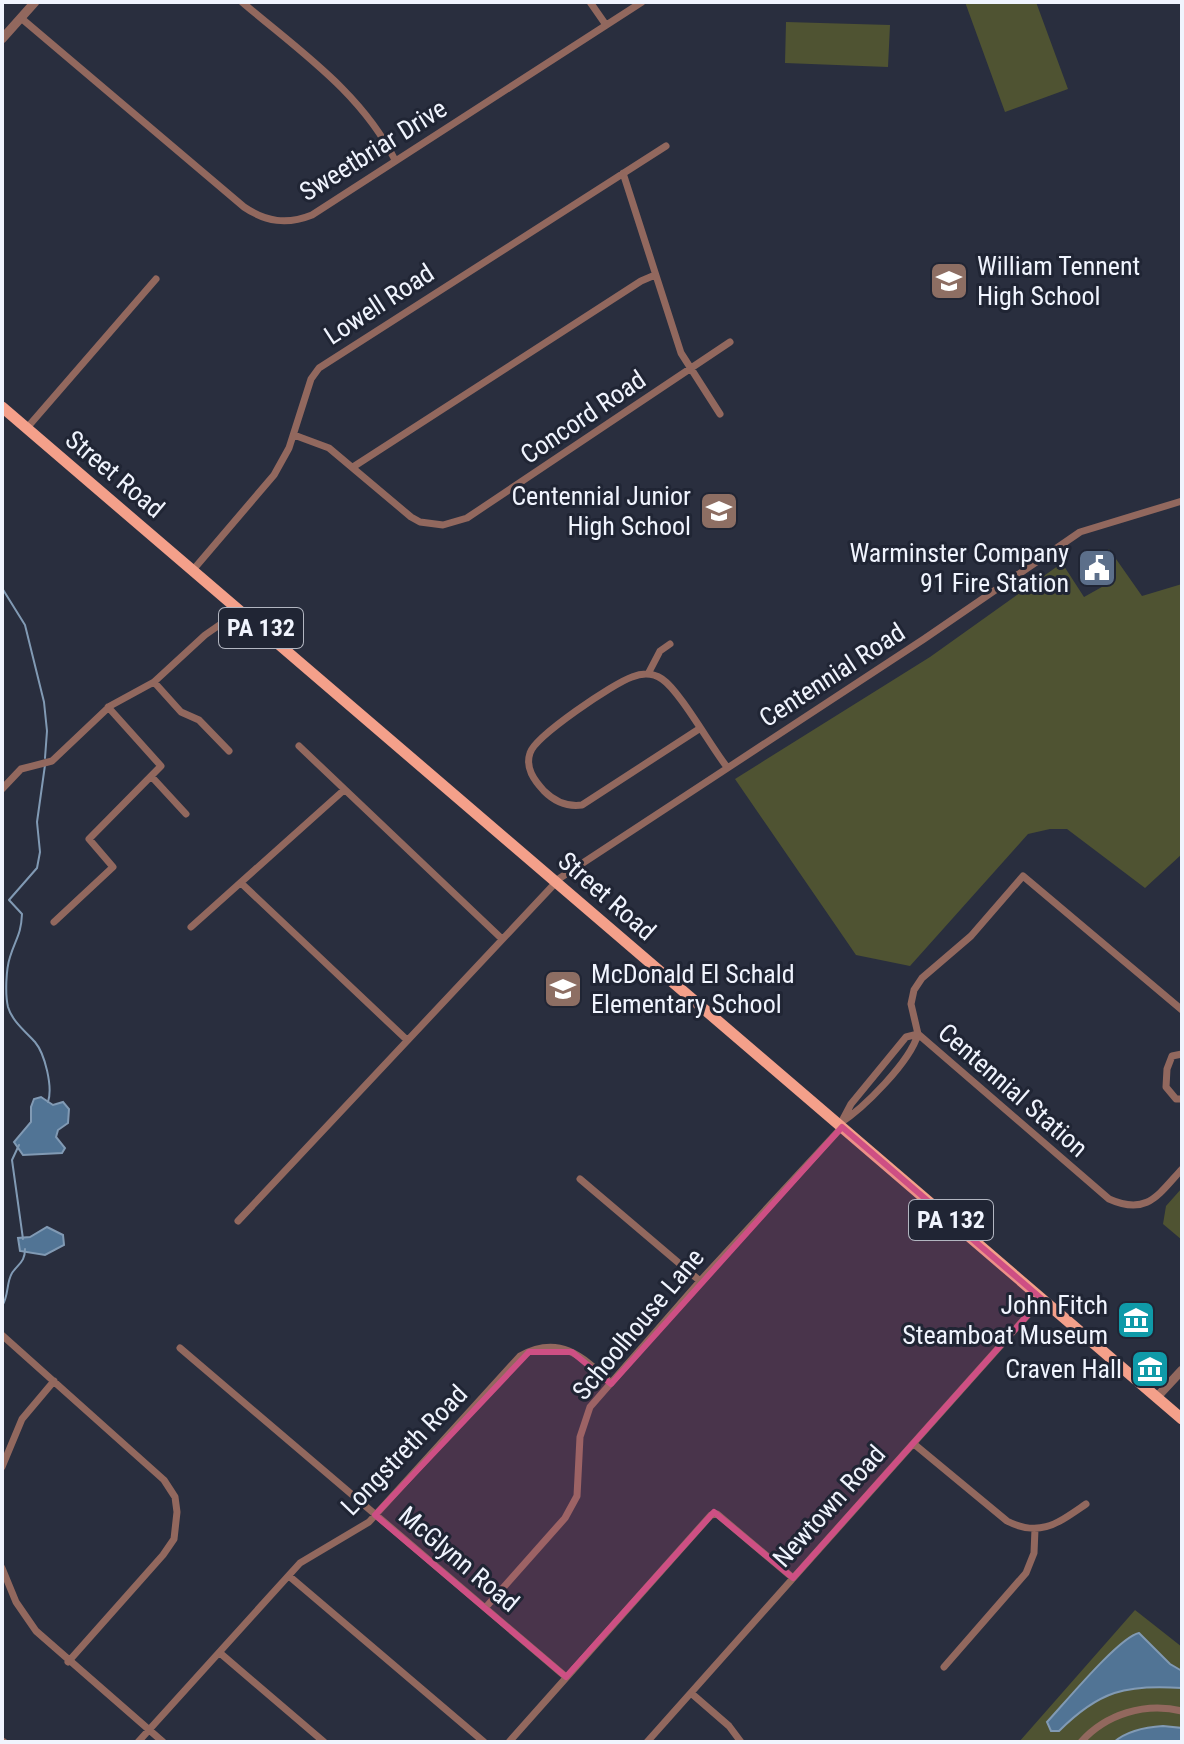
<svg xmlns="http://www.w3.org/2000/svg" width="1184" height="1744" font-family="'Roboto Condensed',sans-serif">
<style>
.green{fill:#4f5332}
.water{fill:#517495;stroke:#819ab4;stroke-width:2}
.lines{fill:none;stroke-linecap:round;stroke-linejoin:round}
.stream{stroke:#819ab4;stroke-width:2}
.minor{stroke:#92685e;stroke-width:7}
.tertiary{stroke:#92685e;stroke-width:9}
.primary{stroke:#f4a08a;stroke-width:11}
.marked{fill:#ce4f84;fill-opacity:0.2;stroke:#ce4f84;stroke-width:6;stroke-linejoin:round}
.labels{text-anchor:middle;dominant-baseline:central;stroke-width:6;stroke-linejoin:round;paint-order:stroke}
.shield{fill:#202534;stroke:#b2b6c1;stroke-width:2}
.shield-label{font-size:24px;font-weight:bold;fill:#f0f4fe}
.street-label{font-size:26px;fill:#f0f4fe;stroke:#202534}
.poi-label{font-size:26px;fill:#f0f4fe;stroke:#202534;text-anchor:end}
</style>
<rect width="100%" height="100%" fill="#292e3e"/>
<path class="green" d="M965 2H1036L1068 89 1005 112Z
M786 22 890 25 888 67 785 63Z
M1109 549 1142 596 1182 584V854L1145 888 1067 829H1050L1028 834 910 966 856 955 735 779 930 657 1062 563 1084 597 1109 583 1105 572 1109 569 1098 553Z
M1182 1188V1240L1163 1224 1166 1206Z
M1135 1610 1182 1647V1742H1019Z"/>
<path class="water" d="M41 1097 53 1105 63 1102 69 1109 68 1123 58 1130 56 1137 65 1148 62 1153 23 1155 14 1142 31 1122V1107L34 1099Z
M47 1227 63 1235 64 1245 45 1255 20 1251 18 1238 30 1237Z
M1139 1633 1170 1664 1182 1671V1688C1126 1684 1099 1691 1059 1731H1051L1047 1722C1064 1704 1119 1637 1139 1633Z
M1163 1726 1182 1728V1742H1114C1127 1731 1146 1727 1163 1726Z"/>
<g class="lines">
<path class="stream" d="M2 588 25 625 44 702 47 731 45 758
M45 765 37 822 40 852 37 868 9 900 22 914C21 935 16 938 10 957 6 969 5 994 8 1007 12 1021 26 1032 35 1042 45 1054 53 1087 48 1102
M19 1145 12 1160 23 1239
M2 1306C9 1296 6 1283 12 1273 19 1263 25 1262 25 1249"/>
<path class="minor" d="M242 2C298 50 361 92 395 160
M590 2 606 25
M21 18 244 207C266 222 287 225 312 215L642 2
M623 173 681 353 720 414
M26 429 156 279
M294 435 329 448 411 517 420 522 443 525 467 518 730 342
M353 467 641 281 655 275
M193 570 274 475 289 448 311 379 319 368 666 146
M648 674 660 651 670 644
M154 682 181 712 199 720 229 751
M699 729 582 805C567 807 555 802 544 791 534 780 525 768 530 753 535 736 614 683 632 677 642 673 653 673 662 679 680 691 711 747 727 767
M299 746 501 938
M151 776 186 814
M2 789 21 769 52 761 110 706 154 682 205 635 241 610
M241 883 407 1040
M54 922 113 867 89 839 161 766 108 707
M191 927 344 790
M1182 1010 1023 876 971 936 922 978 914 990 911 1004 918 1034 1109 1199C1147 1216 1158 1195 1182 1169
M1182 1054 1172 1056 1167 1069 1166 1087 1176 1099H1182
M842 1121 851 1104 906 1037 918 1034
M839 1124C864 1108 910 1062 918 1034
M580 1179 700 1281
M238 1221 560 878 924 639 1080 532 1182 501
M2 1335 164 1480 175 1497 177 1512 174 1539 163 1555 68 1662
M180 1348 566 1677
M914 1444 1007 1521C1040 1538 1058 1523 1086 1504
M2 1467 22 1419 54 1381
M2 1568 16 1602 36 1631 163 1742
M289 1576 484 1742
M486 1607 565 1518 577 1496 580 1437 590 1407 700 1281 842 1127
M220 1653 324 1742
M944 1667 1026 1573 1034 1553 1035 1529
M691 1693 729 1726 741 1742
M2 1741 4 1742
M138 1742 300 1563 369 1522 520 1356C560 1334 583 1357 611 1383
M509 1742 711 1515 717 1514 793 1578
M647 1742 1042 1299
M1081 1742C1106 1714 1145 1702 1182 1711"/>
<path class="tertiary" d="M2 39 35 2
M1157 1397 1182 1370"/>
<path class="primary" d="M2 407 1182 1419"/>
</g>
<path class="marked" d="M842 1127 1042 1299 793 1578 714 1512 566 1677 375 1515 529 1352H572L611 1384Z"/>
<defs>
<g id="school-square" transform="scale(2)"><rect x="-9" y="-9" width="18" height="18" rx="4" fill="#8d6e63" stroke="#202534"/><path d="M0-5L7-2L0 1L-7-2ZM-4 1L0 2.5L4 1V4Q0 6-4 4Z" fill="#fff"/></g>
<g id="civic-square" transform="scale(2)"><rect x="-9" y="-9" width="18" height="18" rx="4" fill="#5c6f8a" stroke="#202534"/><path d="M-.6-6.5H3V-4.5H.6V-3L4-1V1h2V6H-6V1h2V-1L-.6-3ZM-1.2 2.5V6h2.4V2.5Z" fill="#fff"/></g>
<g id="museum-square" transform="scale(2)"><rect x="-9" y="-9" width="18" height="18" rx="4" fill="#0f9aa8" stroke="#202534"/><path d="M0-6L6-3V-2H-6V-3ZM-5-1h2V3h-2ZM-1-1h2V3h-2ZM3-1h2V3H3ZM-6 4H6V6H-6Z" fill="#fff"/></g>
</defs>
<g fill-rule="evenodd">
<use href="#school-square" x="949" y="281"/>
<use href="#school-square" x="719" y="511"/>
<use href="#civic-square" x="1097" y="568"/>
<use href="#school-square" x="563" y="989"/>
<use href="#museum-square" x="1136" y="1320"/>
<use href="#museum-square" x="1150" y="1369"/>
</g>
<g class="labels">
<g class="shield">
<rect x="219" y="608" width="84" height="40" rx="6"/>
<rect x="909" y="1200" width="84" height="40" rx="6"/>
</g>
<g class="shield-label">
<text x="261" y="628">PA 132</text>
<text x="951" y="1220">PA 132</text>
</g>
<g class="street-label">
<text transform="translate(373 150) rotate(-32)">Sweetbriar Drive</text>
<text transform="translate(379 304) rotate(-33)">Lowell Road</text>
<text transform="translate(583 417) rotate(-34)">Concord Road</text>
<text transform="translate(115 474) rotate(40)">Street Road</text>
<text transform="translate(832 675) rotate(-33)">Centennial Road</text>
<text transform="translate(607 896) rotate(41)">Street Road</text>
<text transform="translate(1013 1090) rotate(41)">Centennial Station</text>
<text transform="translate(638 1324) rotate(-50)">Schoolhouse Lane</text>
<text transform="translate(404 1450) rotate(-46)">Longstreth Road</text>
<text transform="translate(829 1506) rotate(-48)">Newtown Road</text>
<text transform="translate(459 1559) rotate(40)">McGlynn Road</text>
</g>
<g class="poi-label">
<text x="977" y="266" text-anchor="start">William Tennent<tspan x="977" dy="30">High School</tspan></text>
<text x="691" y="496">Centennial Junior<tspan x="691" dy="30">High School</tspan></text>
<text x="1069" y="553">Warminster Company<tspan x="1069" dy="30">91 Fire Station</tspan></text>
<text x="591" y="974" text-anchor="start">McDonald El Schald<tspan x="591" dy="30">Elementary School</tspan></text>
<text x="1108" y="1305">John Fitch<tspan x="1108" dy="30">Steamboat Museum</tspan></text>
<text x="1122" y="1369">Craven Hall</text>
</g>
</g>
<rect width="1184" height="1744" fill="none" stroke="#f0f4fe" stroke-width="8"/>
</svg>
